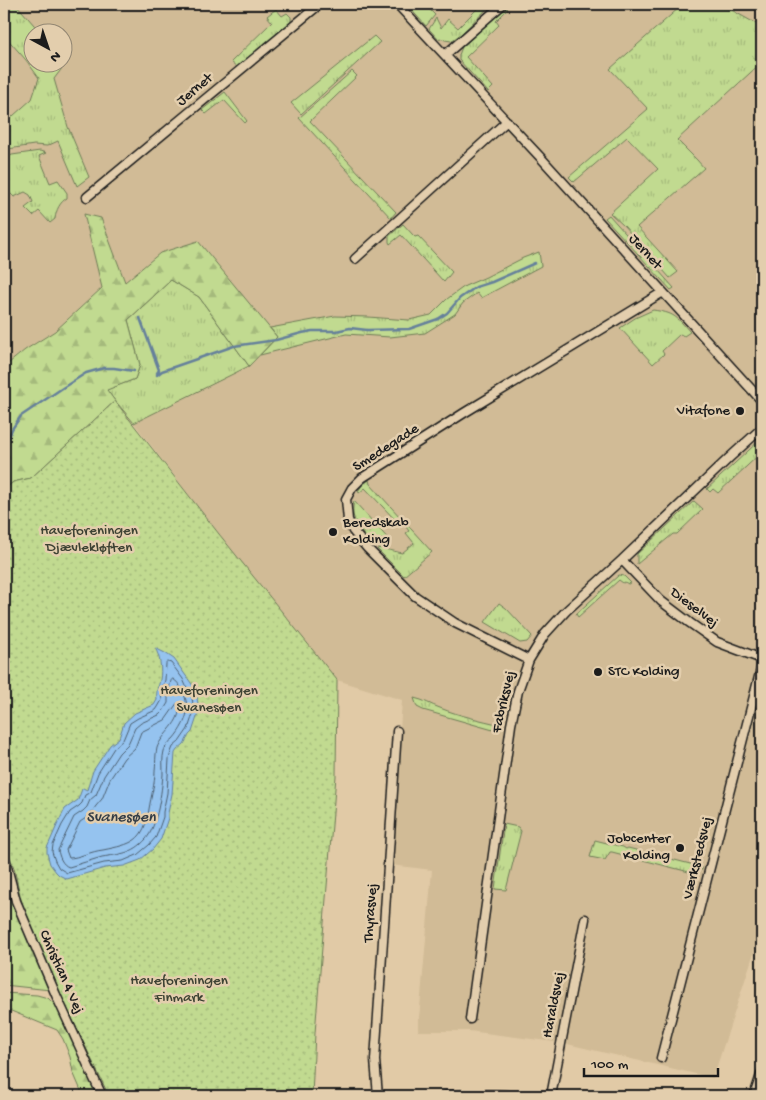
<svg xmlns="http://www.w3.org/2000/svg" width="766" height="1100" font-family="'Gochi Hand',sans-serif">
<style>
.built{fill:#d1bb96;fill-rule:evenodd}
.grass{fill:url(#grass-tufts);stroke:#6e7b56}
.forest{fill:url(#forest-firs);stroke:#6e7b56}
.garden{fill:url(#garden-dots);stroke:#6e7b56}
.water{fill:#95c3ef;stroke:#65809b}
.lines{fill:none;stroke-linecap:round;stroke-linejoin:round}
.shore{stroke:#4c5f70;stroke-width:1}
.stream{stroke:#65809b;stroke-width:2.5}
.street-casing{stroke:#1c1c1c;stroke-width:11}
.street{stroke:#e3cead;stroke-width:8}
.poi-dot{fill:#1c1c1c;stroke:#e3cead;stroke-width:2}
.labels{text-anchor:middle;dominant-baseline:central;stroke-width:5;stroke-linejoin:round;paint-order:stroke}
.street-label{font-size:15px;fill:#1c1c1c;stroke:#e3cead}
.poi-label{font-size:15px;fill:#1c1c1c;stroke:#e3cead;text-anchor:end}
.park-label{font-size:15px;fill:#3d4233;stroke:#e3cead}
.water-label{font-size:16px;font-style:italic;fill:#343d46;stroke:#e3cead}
</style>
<defs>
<pattern id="grass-tufts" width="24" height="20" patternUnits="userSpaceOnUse" patternTransform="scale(1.25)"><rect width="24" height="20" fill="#c1da90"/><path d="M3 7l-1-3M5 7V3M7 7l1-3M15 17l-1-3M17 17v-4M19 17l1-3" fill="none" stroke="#a5ba7c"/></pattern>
<pattern id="forest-firs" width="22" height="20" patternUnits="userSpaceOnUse" patternTransform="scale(1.25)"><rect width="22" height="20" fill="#c1da90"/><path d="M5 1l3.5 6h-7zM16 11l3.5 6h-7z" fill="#a5ba7c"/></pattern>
<pattern id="garden-dots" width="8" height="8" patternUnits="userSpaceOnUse" patternTransform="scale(1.25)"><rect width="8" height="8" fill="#c1da90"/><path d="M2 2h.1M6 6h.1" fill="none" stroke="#a5ba7c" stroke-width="1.8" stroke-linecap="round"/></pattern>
</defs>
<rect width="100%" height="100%" fill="#e1caa6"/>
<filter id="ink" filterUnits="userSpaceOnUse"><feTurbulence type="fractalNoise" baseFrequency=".02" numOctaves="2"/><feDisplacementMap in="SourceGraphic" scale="10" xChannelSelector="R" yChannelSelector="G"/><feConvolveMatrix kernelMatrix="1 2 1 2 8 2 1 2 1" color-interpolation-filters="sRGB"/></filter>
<g filter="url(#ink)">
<path class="built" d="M4 4H762V928L713 1078 563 1043 469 1031H418L432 870 391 865 402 700 337 680 219 534 134 423 249 366 277 337 160 253 125 282 101 218 84 214 102 288 55 331 25 350 4 367ZM32 32H62V62H32Z"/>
<path class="grass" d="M4 4H16L40 32H32V62H62L63 59 66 63 54 79 68 127 89 177 77 186 58 141 47 146 34 145 8 149 4 151V130L6 128 4 124 32 99 39 78 26 60 4 35Z
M406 4H424L435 15 426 26Z
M482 4H492L460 35 451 41 445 40 440 38 438 39 429 29 436 18 441 28 448 19 458 28Z
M674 4H725L726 7 762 27V62L677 140 697 160 704 168 637 227 678 272 670 278 624 226 610 213 658 169 627 137 574 182 569 177 648 109 610 69 680 7Z
M506 7 508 9 496 21 499 25 466 57 493 87 488 92 459 60V55L462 47Z
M276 9 282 16 287 13 291 17V22L237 67 231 62 272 22 267 16Z
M374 36 380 42 301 114 291 103Z
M352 71 357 76 310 121 396 212 391 218 299 118Z
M225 92 247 121 245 123 224 100 206 114 202 110Z
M40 151 46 153 39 156 50 183 58 180 67 193V198C60 202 56 210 55 219L50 223 39 211 33 216 25 208 33 202 30 195 25 192 14 197 8 191 4 194V159L12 155Z
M609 215 674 288 671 290 605 218Z
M403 224 413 235 415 237 418 236 452 272 444 282 401 235 390 244 389 242V236Z
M539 252 541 266 481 298 477 293 463 303 455 314 425 333 390 337 346 334 260 355 277 337 270 328 335 316 368 317 409 320 431 315 447 299 465 286 486 277 523 258Z
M171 280 199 297 249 366 134 423 106 390 135 379 140 365 128 320Z
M653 310C674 313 676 316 690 332L684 336 680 334 662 351 664 354 653 364 620 328 635 318Z
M762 438V452L718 493 713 489 710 492 707 489Z
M369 480 370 484 432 552 404 576 377 549 380 548 402 553 414 543 406 533 409 531 403 523 400 525 365 488 359 493 358 491 363 484Z
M354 501 392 543 385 540 367 539C357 527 350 518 354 501Z
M694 501 703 509 677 534H673L637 564V554Z
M619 575 624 576 631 583 628 584 625 582 623 583 619 580 578 617 576 614Z
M499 603 506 608 532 636 527 642 520 643 485 622Z
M414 698C424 700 431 705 440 708 460 716 481 720 501 725L502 729 493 730 423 710 417 707Z
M504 824 518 827 521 831 506 890 495 889Z
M595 840 623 847 626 849 628 848 702 867V870L694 869 693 873 612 852H610L605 860 590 857Z"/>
<path class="forest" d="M84 214 101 218 125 282 160 253 198 241 277 337 249 366 199 297 171 280 128 320 140 365 135 379 107 390 115 401 31 478 13 482 4 490V367L25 350 55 331 102 288Z
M4 875 15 910 50 990 4 985Z
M4 993 37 995 48 998 57 1007 95 1090 89 1094 82 1093 73 1072 70 1057 63 1039 57 1030 4 1008Z"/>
<path class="garden" d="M115 401 219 534 337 680 336 776 315 1033 312 1096H109L48 968 22 904 14 868 4 841V490L13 482 31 478Z"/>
<path class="water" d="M155 648 165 653 174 659 196 690 199 711 192 732 189 735 184 744 177 750 175 753 172 794 168 813V818L161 839 153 849 140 860 124 866 105 868 67 879 59 875 56 872 50 864 47 853V848L58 823 65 809 78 800 82 789 83 788 87 790 93 771 110 745 119 738 124 723 135 713 154 705 157 700C156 690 158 689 160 680 162 669 160 656 155 648Z"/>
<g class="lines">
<path class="shore" d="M168 662 171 663 183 679 186 686 191 691 194 711 188 729 179 742 173 747 171 752 169 759 167 793 163 812V817L156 837 149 845 137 855 123 861 104 863 67 873 59 868 55 861 52 852 53 845 62 825 70 812 79 806 82 803 85 795 91 792 98 773 114 748 123 740 130 723 138 718 156 710 158 707 162 700 161 693 165 680 166 664Z
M173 679C181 683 187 699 187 708 188 718 180 731 173 739 169 742 166 745 164 751 162 758 163 766 163 774 162 790 157 827 146 839 133 854 120 854 102 857 91 860 80 864 69 867 62 865 59 856 58 850L74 817 83 811 87 807 90 800 96 795 104 776 119 753 128 744 135 728 141 723 159 715 163 711 168 703V692L171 681Z
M177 704 179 705C182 723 162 733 157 748 155 756 156 763 155 771 155 784 151 796 149 809 144 842 132 844 103 850 92 851 78 858 69 858L66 850 80 822 89 816 96 806 102 799 110 779 124 758 135 748 141 732 165 720Z"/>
<path class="stream" d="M140 318 159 370 157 373
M157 375 162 371 234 346 276 340 302 333 312 331H336L350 328 367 330 409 329 438 319 447 313 460 298 476 287 492 282 535 263
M4 449 12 429 21 416 64 387 86 373 104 368H114L134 371"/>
<g class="street-casing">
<path id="street" d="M397 4 542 159 762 401
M445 55 503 4
M87 197 320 4
M355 259 507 121
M622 560 661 601 690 623 717 642 762 659
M529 660 455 623 415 596 367 548 353 531 348 520 346 499 352 488 362 478 464 413 663 292
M4 856 16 901 56 995 102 1096
M470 1019 511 725 518 691 524 674 529 660 545 634 566 611 622 560 729 458 762 428
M661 1058 762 665
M378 1096 375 1060 397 731
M445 1096C470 1094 494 1094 519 1096
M551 1096 585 919
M754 1096 762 1072"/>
</g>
<use href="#street" class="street"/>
</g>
</g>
<g class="poi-dot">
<circle cx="740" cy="411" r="5"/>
<circle cx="333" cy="532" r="5"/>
<circle cx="598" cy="672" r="5"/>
<circle cx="680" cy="848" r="5"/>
</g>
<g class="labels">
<g class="street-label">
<text transform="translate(195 90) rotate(-40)">Jernet</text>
<text transform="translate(645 252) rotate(48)">Jernet</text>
<text transform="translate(386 448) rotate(-33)">Smedegade</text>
<text transform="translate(694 608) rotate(37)">Dieselvej</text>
<text transform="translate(504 702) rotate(-77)">Fabriksvej</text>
<text transform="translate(698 858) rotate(-76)">Værkstedsvej</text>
<text transform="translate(371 913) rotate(-86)">Thyrasvej</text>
<text transform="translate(61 972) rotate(66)">Christian 4 Vej</text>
<text transform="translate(554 1005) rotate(-79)">Haraldsvej</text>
</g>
<g class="poi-label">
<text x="730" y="411">Vitafone</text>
<text x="343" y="523" text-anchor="start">Beredskab<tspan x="343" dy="17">Kolding</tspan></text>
<text x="608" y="672" text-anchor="start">STC Kolding</text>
<text x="670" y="839">Jobcenter<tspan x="670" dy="17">Kolding</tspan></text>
</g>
<g class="park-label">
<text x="89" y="531">Haveforeningen<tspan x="89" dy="17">Djævlekløften</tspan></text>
<text x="209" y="691">Haveforeningen<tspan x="209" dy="17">Svanesøen</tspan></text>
<text x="179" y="981">Haveforeningen<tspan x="179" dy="17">Finmark</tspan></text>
</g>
<g class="water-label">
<text x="121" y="818">Svanesøen</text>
</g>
</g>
<rect width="766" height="1100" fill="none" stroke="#e3cead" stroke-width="20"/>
<rect x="10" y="10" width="746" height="1080" fill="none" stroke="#1c1c1c" stroke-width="2" filter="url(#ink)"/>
<g transform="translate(48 48) rotate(140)"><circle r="24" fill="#e3cead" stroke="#938773"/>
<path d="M0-4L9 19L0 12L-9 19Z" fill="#1c1c1c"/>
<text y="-8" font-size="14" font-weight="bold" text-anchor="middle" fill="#1c1c1c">N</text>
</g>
<path d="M584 1068v8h134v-8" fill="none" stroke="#1c1c1c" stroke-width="2.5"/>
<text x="591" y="1068" font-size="15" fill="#1c1c1c" stroke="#e3cead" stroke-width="4" paint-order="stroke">100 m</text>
</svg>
